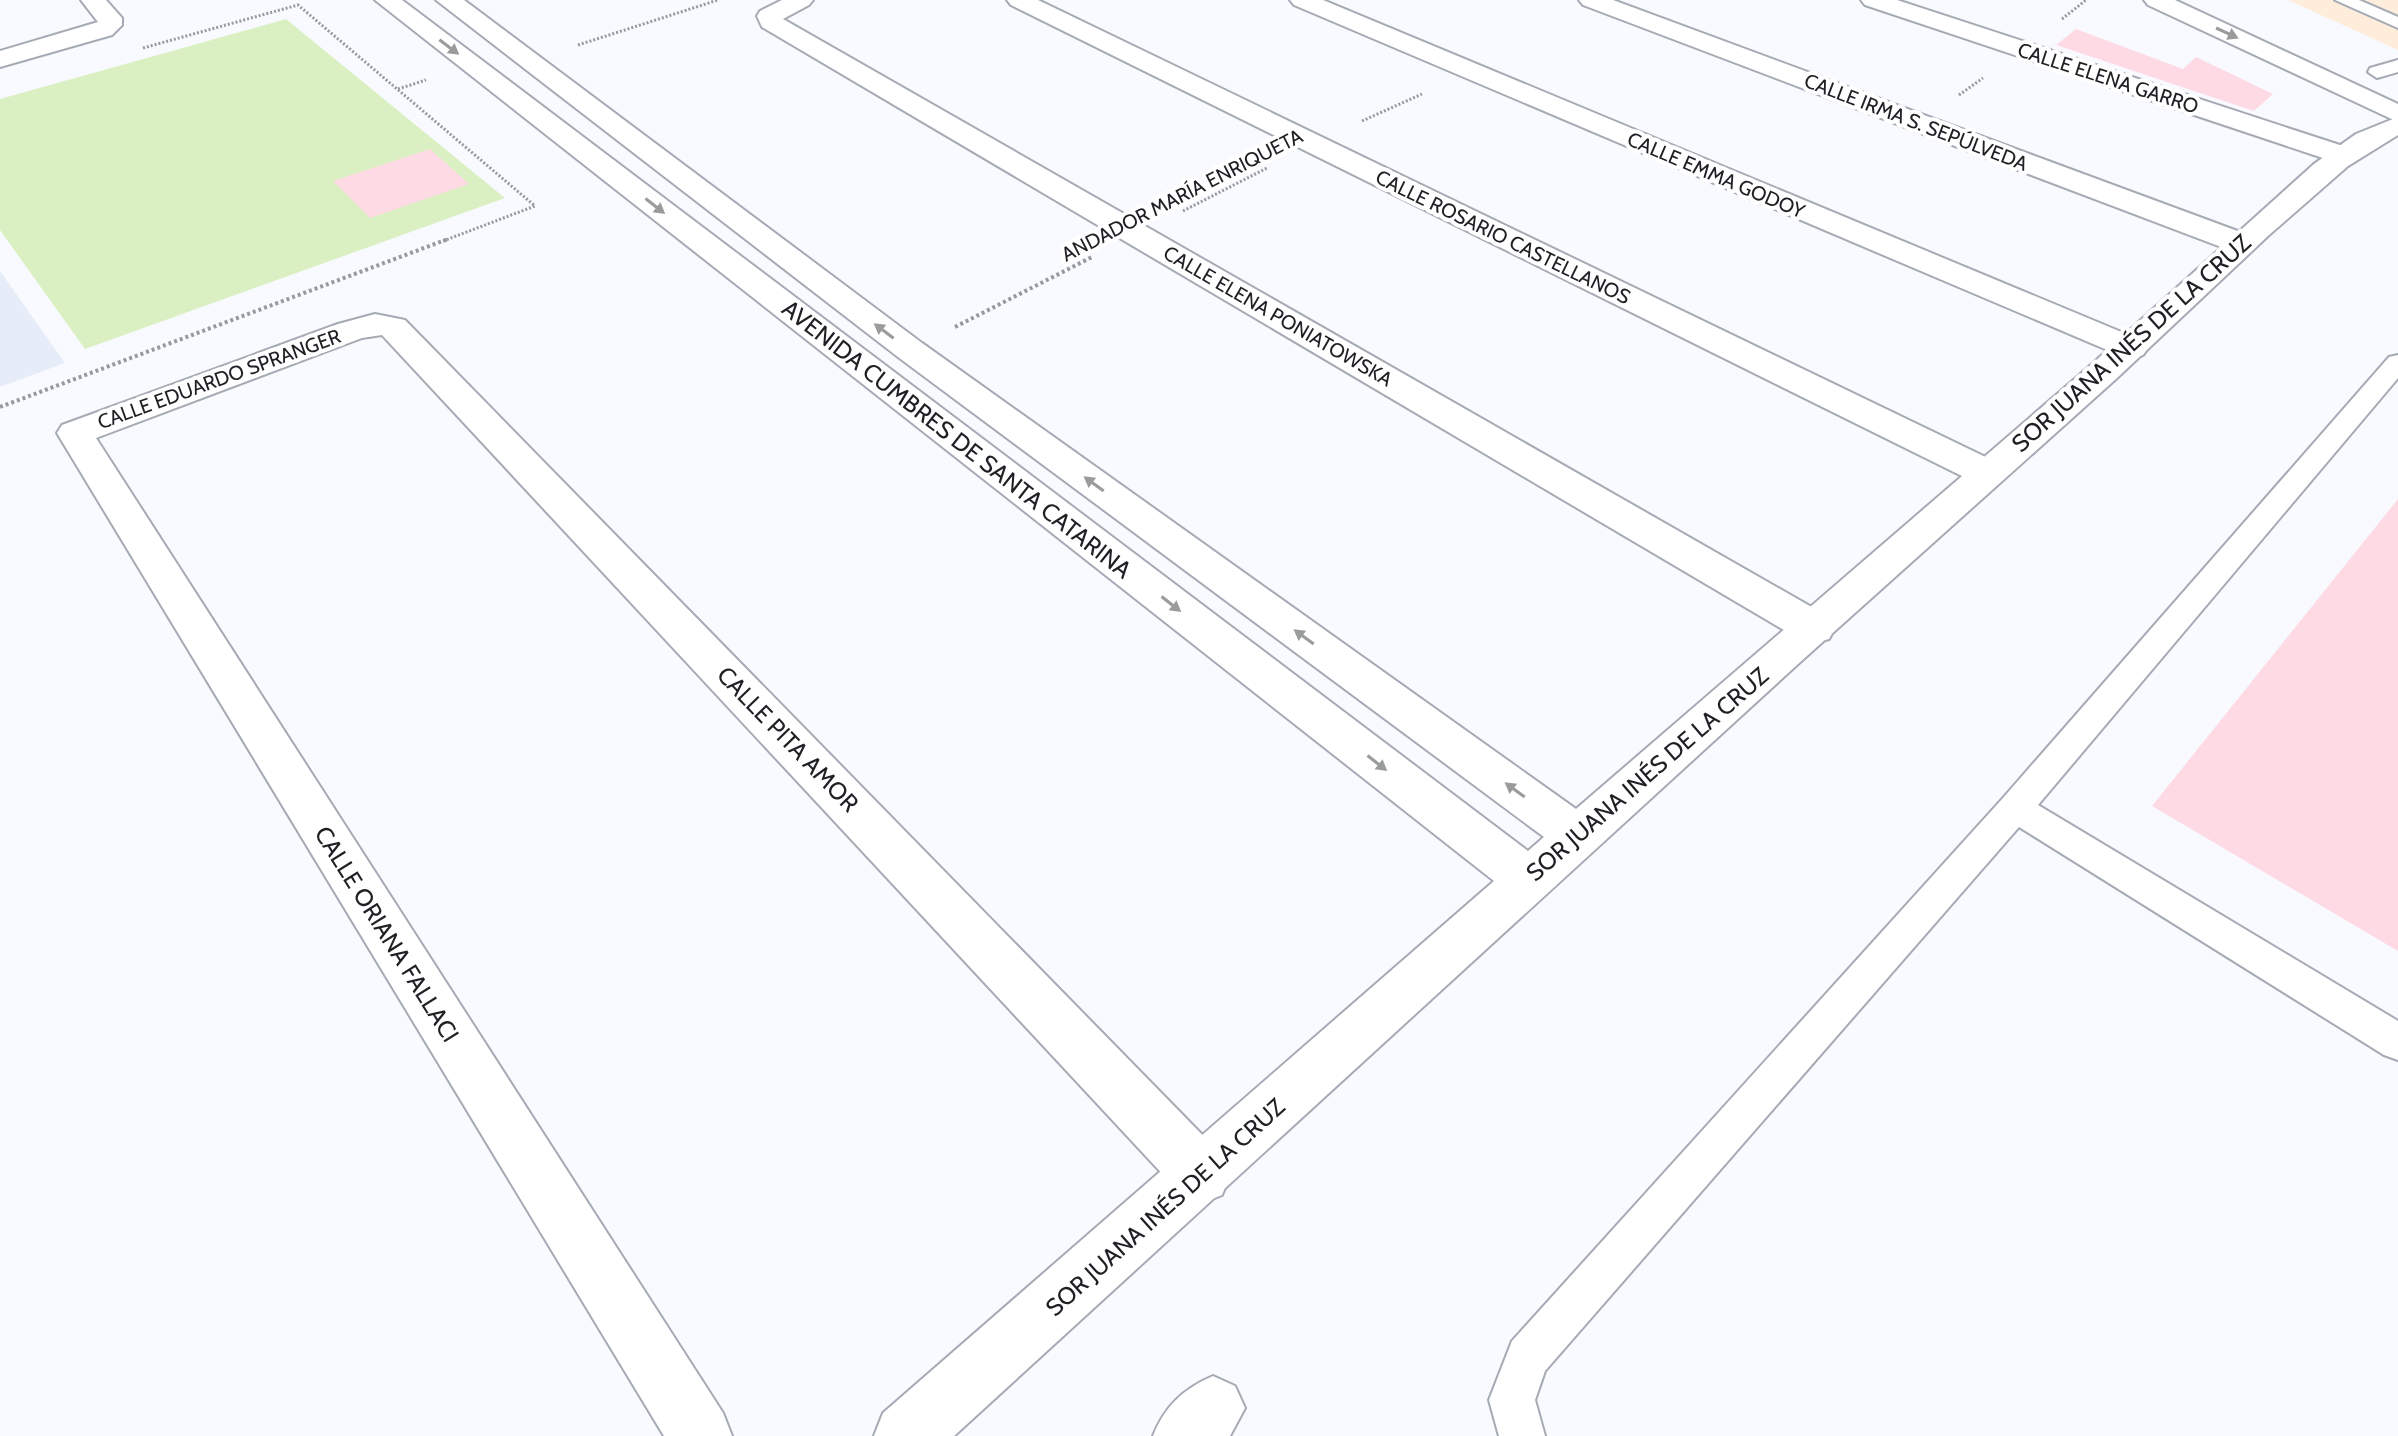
<svg xmlns="http://www.w3.org/2000/svg" width="2398" height="1436" font-family="Cabin,sans-serif">
<style>
.commercial{fill:#feeddb}
.built{fill:#e7edf8}
.green{fill:#daf0c2}
.building{fill:#fedae4}
.lines{fill:none;stroke-linecap:round;stroke-linejoin:round}
.service-casing{stroke:#a5aab5;stroke-width:4}
.minor-casing{stroke:#a5aab5;stroke-width:4}
.tertiary-casing{stroke:#a5aab5;stroke-width:4}
.secondary-casing{stroke:#a5aab5;stroke-width:4}
.path-far1{stroke:#97999d;stroke-width:3;stroke-dasharray:2 2;stroke-linecap:butt}
.path{stroke:#97999d;stroke-width:4;stroke-dasharray:3 3;stroke-linecap:butt}
.service{fill:#fff;fill-rule:evenodd}
.minor{fill:#fff;fill-rule:evenodd}
.tertiary{fill:#fff;fill-rule:evenodd}
.secondary{fill:#fff;fill-rule:evenodd}
.oneway{fill:#9a9b9c}
.labels{text-anchor:middle;dominant-baseline:central;stroke-width:8;stroke-linejoin:round;paint-order:stroke}
.far-street-label{font-size:20px;fill:#1e2024;stroke:#fff}
.street-label{font-size:24px;fill:#1e2024;stroke:#fff}
</style>
<rect width="100%" height="100%" fill="#f8faff"/>
<path class="commercial" d="M2288 0H2398V50Z"/>
<path class="built" d="M0 271 65 363 0 387Z"/>
<path class="green" d="M286 19 505 198 85 349 0 230V99Z"/>
<path class="building" d="M2076 29 2183 69 2196 57 2273 94 2254 111 2056 45Z
M430 149 469 184 370 218 333 181Z
M2398 499V951L2152 806Z"/>
<g class="lines">
<g class="service-casing">
<path id="service" d="M2335 0H2359L2398 17V28Z
M2398 60V72L2377 78 2368 72 2370 68Z
M2398 355V378L2038 805 2398 1021V1060L2384 1055 2019 827 1545 1371 1535 1400 1545 1436H1499L1489 1400 1512 1341 2003 798 2389 357Z"/>
</g>
<g class="minor-casing">
<path id="minor" d="M81 0H106L122 18V25L112 35 0 67V51L98 22Z
M782 0H813L809 5 783 19 1829 617 1835 628 1829 639 1814 643 1799 639 762 27 757 16 760 11Z
M1007 0H1038L2000 464 2006 473 2000 482 1987 485 1974 482 1011 5Z
M1290 0H1323L2143 341 2148 348 2143 355 2131 358 2119 355 1294 5Z
M1579 0H1613L2251 236 2255 243 2251 250 2240 252 2229 250 1583 5Z
M1861 0H1897L2352 149 2356 155 2352 161 2342 164 2332 161 1865 5Z
M375 314 405 320 1222 1155 1230 1175 1222 1195 1202 1203 1182 1195 382 335 362 338 96 438 723 1413 732 1436H664L57 433 62 425 338 324Z
M1213 1376 1235 1386 1245 1408 1230 1436H1153C1165 1406 1183 1389 1213 1376Z"/>
</g>
<g class="tertiary-casing">
<path id="tertiary" d="M375 0H402L1528 851 1544 837 898 357 436 0H464L922 343 1576 809 2092 364 2314 164 2356 134 2398 117V135L2348 166 2269 235 2117 378 1798 664 954 1436H874L883 1413 1494 881Z"/>
</g>
<g class="secondary-casing">
<path id="secondary" d="M2144 0H2175L2398 104V122L2148 5Z"/>
</g>
<path class="path-far1" d="M2062 19 2086 0
M578 45 718 0
M143 48 298 5 535 206 443 241
M398 89 426 80
M1959 95 1983 78
M1362 121 1422 94
M1183 211 1267 168"/>
<path class="path" d="M955 327 1092 257
M0 407 448 239"/>
<use href="#service" class="service"/>
<use href="#minor" class="minor"/>
<use href="#tertiary" class="tertiary"/>
<use href="#secondary" class="secondary"/>
</g>
<defs><path id="oneway-solid" d="M-6-.8H1V-3.2L6.5 0L1 3.2V.8H-6Z" transform="scale(2)"/></defs>
<g class="oneway">
<use href="#oneway-solid" transform="translate(2227 33) rotate(25)"/>
<use href="#oneway-solid" transform="translate(449 47) rotate(37)"/>
<use href="#oneway-solid" transform="translate(655 206) rotate(38)"/>
<use href="#oneway-solid" transform="translate(884 331) rotate(-143)"/>
<use href="#oneway-solid" transform="translate(1094 484) rotate(-144)"/>
<use href="#oneway-solid" transform="translate(1171 604) rotate(38)"/>
<use href="#oneway-solid" transform="translate(1304 637) rotate(-144)"/>
<use href="#oneway-solid" transform="translate(1377 763) rotate(38)"/>
<use href="#oneway-solid" transform="translate(1515 790) rotate(-144)"/>
</g>
<g class="labels">
<g class="far-street-label">
<text transform="translate(2108 78) rotate(18)">CALLE ELENA GARRO</text>
<text transform="translate(1916 122) rotate(21)">CALLE IRMA S. SEPÚLVEDA</text>
<text transform="translate(1716 175) rotate(23)">CALLE EMMA GODOY</text>
<text transform="translate(1182 195) rotate(-27)">ANDADOR MARÍA ENRIQUETA</text>
<text transform="translate(1503 237) rotate(26)">CALLE ROSARIO CASTELLANOS</text>
<text transform="translate(1278 316) rotate(30)">CALLE ELENA PONIATOWSKA</text>
<text transform="translate(219 379) rotate(-20)">CALLE EDUARDO SPRANGER</text>
</g>
<g class="street-label">
<text transform="translate(2131 343) rotate(-42)">SOR JUANA INÉS DE LA CRUZ</text>
<text transform="translate(957 439) rotate(38)">AVENIDA CUMBRES DE SANTA CATARINA</text>
<text transform="translate(788 739) rotate(46)">CALLE PITA AMOR</text>
<text transform="translate(1647 774) rotate(-41)">SOR JUANA INÉS DE LA CRUZ</text>
<text transform="translate(387 934) rotate(58)">CALLE ORIANA FALLACI</text>
<text transform="translate(1165 1207) rotate(-42)">SOR JUANA INÉS DE LA CRUZ</text>
</g>
</g>
</svg>
